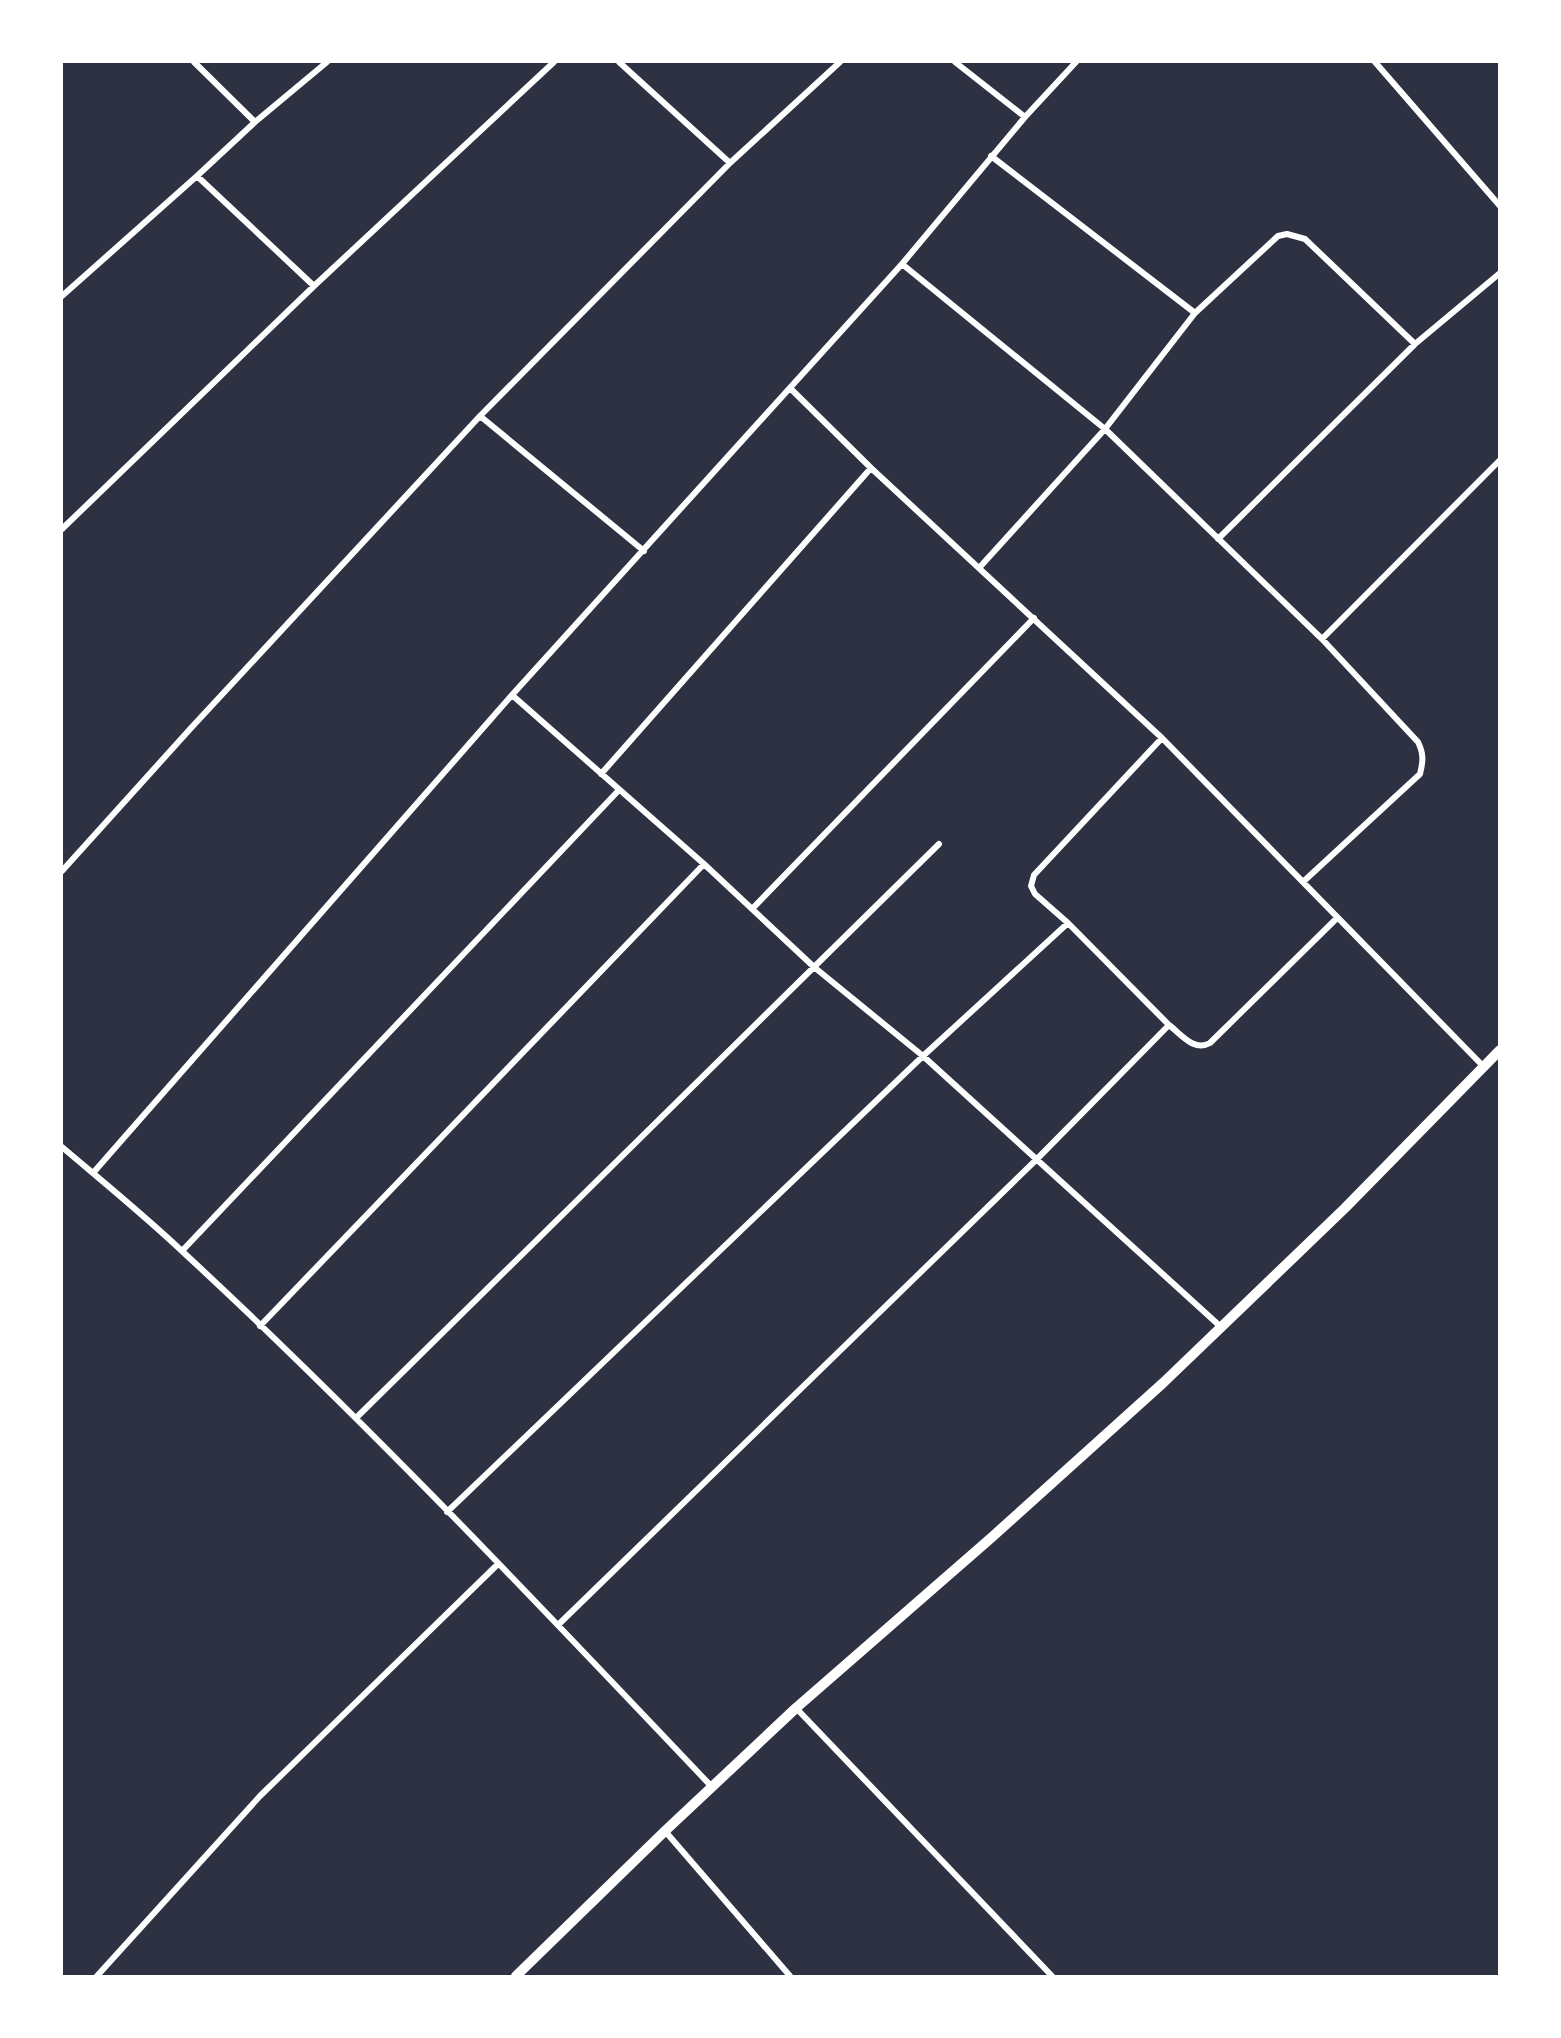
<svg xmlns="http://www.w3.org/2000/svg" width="1561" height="2038" font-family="Karla,sans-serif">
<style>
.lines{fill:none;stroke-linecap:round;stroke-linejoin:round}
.minor{stroke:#fff;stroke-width:6}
.tertiary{stroke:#fff;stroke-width:10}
</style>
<rect width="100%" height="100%" fill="#2d3142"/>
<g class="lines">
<path class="minor" d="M194 62 255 122
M619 62 730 163
M955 62 1025 117
M1375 62 1500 206
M991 156 1195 313
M902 264 1105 429 1322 639 1418 742C1424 754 1423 762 1420 774L1304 881
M314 286 197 176 255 122 327 62
M62 296 197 176
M791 389 871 468 1162 738 1483 1066
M480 416 644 551
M62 529 314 286 554 62
M1218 539 1415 344 1500 273
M979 568 1105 429 1195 313 1278 236 1287 234 1305 239 1415 344
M1322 639 1500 460
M512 695 704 864 814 967 923 1056 1221 1327
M601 774 871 468
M62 871 191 728 480 416 730 163 840 62
M752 909 1034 618
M1169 1025C1182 1035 1194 1052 1210 1043L1337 918
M62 1147C102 1181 144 1215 183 1252 367 1422 539 1605 712 1787
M93 1173 512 695 902 264 1025 117 1076 62
M182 1251 619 790
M260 1326 704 864
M356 1418 939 844
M447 1512 923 1056 1068 923
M558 1625 1037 1159 1169 1025 1068 923 1035 894 1031 886 1034 875 1162 738
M796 1708 1052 1976
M665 1831 790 1976
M97 1976 260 1796 498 1564"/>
<path class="tertiary" d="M516 1976 665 1831 796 1708 991 1538 1163 1383 1345 1208 1500 1050"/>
</g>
<rect width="1561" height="2038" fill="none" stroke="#ffffff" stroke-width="126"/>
</svg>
